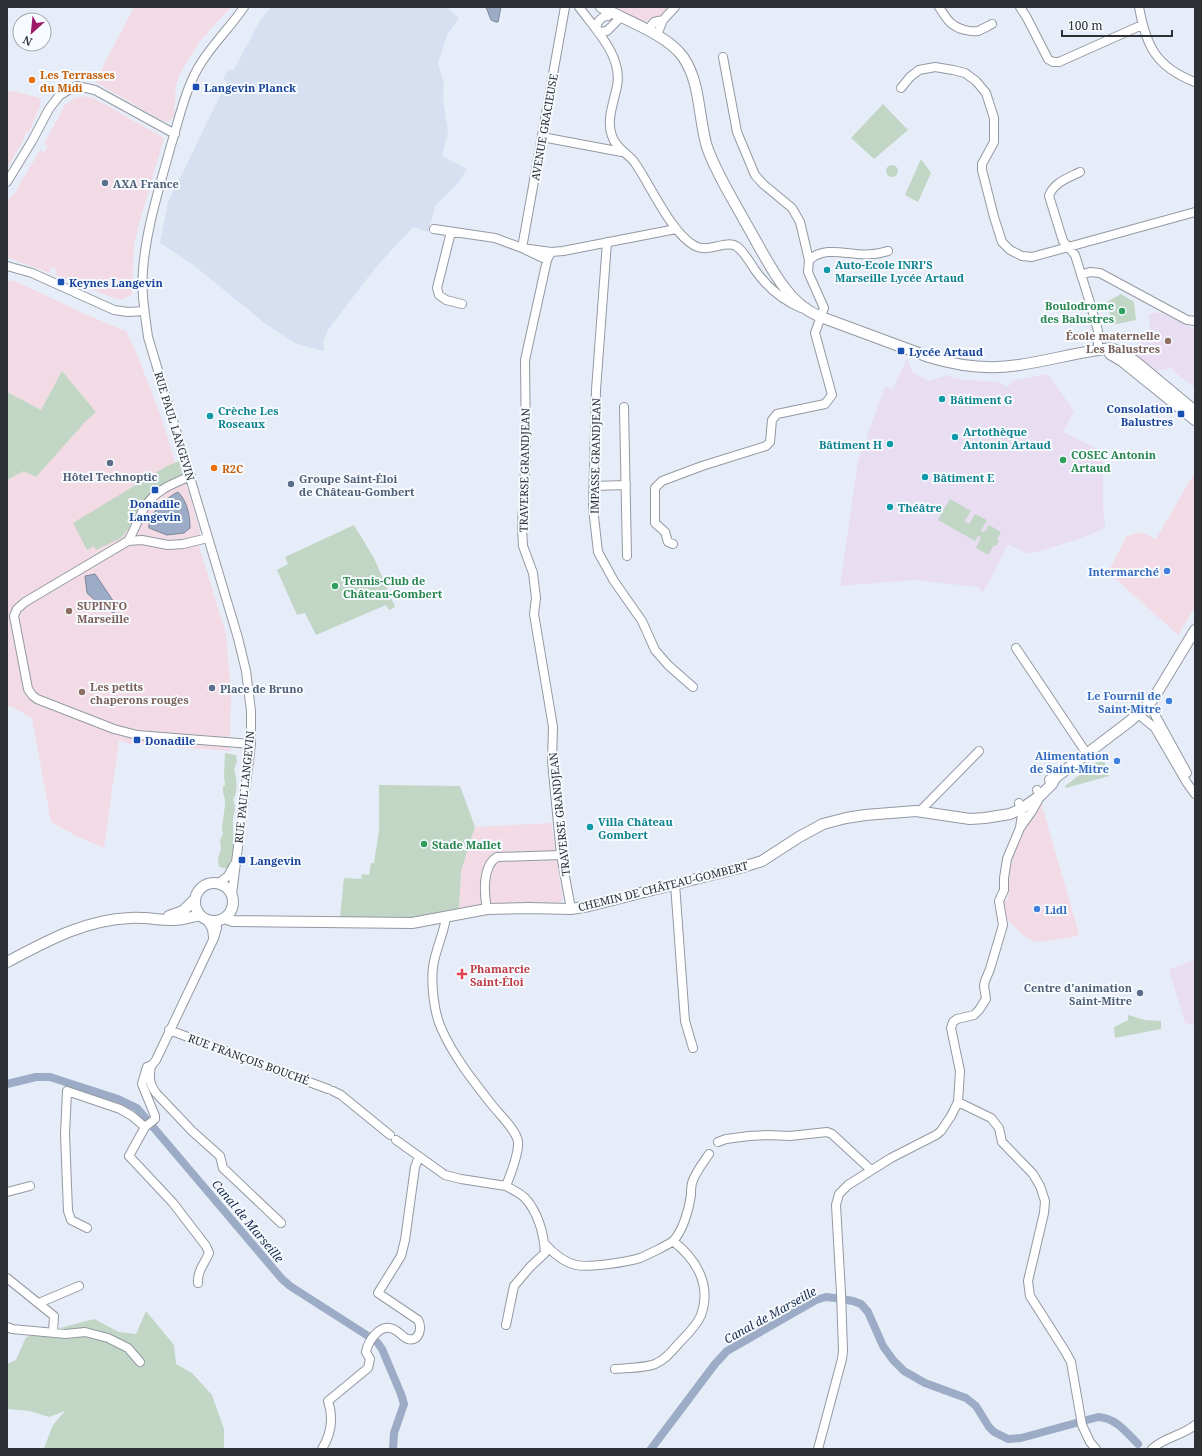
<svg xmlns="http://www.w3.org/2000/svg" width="1202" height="1456" font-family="'Noto Serif',serif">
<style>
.commercial{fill:#f3dbe5}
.built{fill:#d6e0f1}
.education{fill:#e9ddf2}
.green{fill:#c2d6c6}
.water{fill:#9cacc6;stroke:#7b879a}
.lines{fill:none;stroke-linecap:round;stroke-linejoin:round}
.canal{stroke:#9cacc6;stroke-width:8}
.minor-casing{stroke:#9399a3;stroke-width:10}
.tertiary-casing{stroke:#9399a3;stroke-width:12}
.minor{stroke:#fff;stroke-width:8}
.tertiary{stroke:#fff;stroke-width:10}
.food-dot{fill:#e8710a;stroke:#f7fafe;stroke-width:1.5}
.transit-dot{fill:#1a4fb4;stroke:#f7fafe;stroke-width:1.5}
.service-dot{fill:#5c6f8a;stroke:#f7fafe;stroke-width:1.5}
.culture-dot{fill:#0f9aa8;stroke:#f7fafe;stroke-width:1.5}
.leisure-dot{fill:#2e9e5b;stroke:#f7fafe;stroke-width:1.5}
.education-dot{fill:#8d6e63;stroke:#f7fafe;stroke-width:1.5}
.shop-dot{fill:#3f7fe0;stroke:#f7fafe;stroke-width:1.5}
.health-dot{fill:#e0444e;stroke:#f7fafe;stroke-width:1.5}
.labels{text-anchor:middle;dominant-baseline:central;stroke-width:4;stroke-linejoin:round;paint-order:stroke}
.food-label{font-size:11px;font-weight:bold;fill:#c56008;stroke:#f7fafe;text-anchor:start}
.transit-label{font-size:11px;font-weight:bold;fill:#164399;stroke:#f7fafe;text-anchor:start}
.street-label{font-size:11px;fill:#2d3034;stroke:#f7fafe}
.service-label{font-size:11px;font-weight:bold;fill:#4e5e75;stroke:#f7fafe;text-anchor:start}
.culture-label{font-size:11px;font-weight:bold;fill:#0d838f;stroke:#f7fafe;text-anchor:start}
.leisure-label{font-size:11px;font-weight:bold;fill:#27864d;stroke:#f7fafe;text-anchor:start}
.education-label{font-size:11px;font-weight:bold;fill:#785e54;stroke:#f7fafe;text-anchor:start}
.shop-label{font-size:11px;font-weight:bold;fill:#366cbe;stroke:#f7fafe;text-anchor:end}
.health-label{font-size:11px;font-weight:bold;fill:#be3a42;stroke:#f7fafe;text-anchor:start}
.water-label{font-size:12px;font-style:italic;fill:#162a4e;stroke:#f7fafe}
</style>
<rect width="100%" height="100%" fill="#e6edf8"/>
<path class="commercial" d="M134 7H232L214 25 199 43 179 75 176 86 174 116 169 122 161 120 95 82Z
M613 7H669L661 15 653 19 641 23Z
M13 91 40 98 41 103 29 132H26L23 141 7 169V92Z
M84 96 95 99 164 138 139 224 134 246 132 294 122 300 111 297 55 275 57 270 51 267 49 273 7 257V201L15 192 40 150 44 153 48 146 44 144 65 105 73 99Z
M7 280 15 281 85 314 126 331 141 364 163 423 178 472 188 489 200 532 199 546 226 634 231 691 230 751 129 744 119 740 104 848 76 836 51 822 32 718 13 707 7 706V480L24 471 96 412 62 372 41 410 7 392Z
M1195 472V607L1178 635 1108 572 1127 536 1141 532 1156 539Z
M1041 803 1076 923 1079 936 1039 942 1032 941 1022 935 1003 914 1000 901 1008 900 1010 868 1016 848 1024 831Z
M551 823 563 899 560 903H488L459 909 461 871 475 827Z"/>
<path class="built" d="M271 7H447L459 18 447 35 438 63 444 84 443 99 448 131 442 156 467 169 459 182 436 205 428 232 413 227 376 267 328 330 323 341 324 351 297 344 267 325 193 265 160 243 168 202 227 82 223 79 229 69 233 71 261 19Z"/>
<path class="education" d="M1160 312 1195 330V388L1173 371 1172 368 1156 371 1133 353 1150 329 1149 314Z
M907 358 912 372 928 381 948 375 953 378 967 380 999 382 1007 387 1012 383 1011 381 1048 374 1074 411 1063 432 1103 452V504L1105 528 1076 540 1029 554 1008 545 992 577 982 593 978 587 915 580 840 586 858 461 885 386 893 389Z
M1195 960V1026L1185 1023 1169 969Z"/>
<path class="green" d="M883 104 908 130 874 159 851 138Z
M921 159 931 173 918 202 905 195Z
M886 171a6 6 0 1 1 12 0a6 6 0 1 1-12 0Z
M1121 294 1134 302 1136 320 1112 325 1107 302Z
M62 371 96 412 86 421 36 477 24 471 7 480V392L41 410Z
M179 461 184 476 150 496 139 506 132 524 121 538 96 550 94 546 87 550 73 523 167 466Z
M950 499 971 511 965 521 969 524 975 514 987 520 981 531 984 532 989 525 1001 532 997 540 999 541 996 546 994 545 988 555 976 548 981 537 978 536 975 541 938 520 941 515 936 511 939 506 944 509Z
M354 525 374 558 395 607 389 610 386 605 316 635 305 613 297 615 277 570 288 564 285 557Z
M225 753 236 755 237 762 234 769C237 777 238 793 233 800 237 809 234 810 233 819 232 836 238 853 229 869L219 867 218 858 221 849 220 840 223 834 222 827 225 805V799L223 793V787L225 785 224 776Z
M1103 757 1109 776 1066 788 1065 786Z
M379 785 460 786 475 827 461 871 459 909 409 918 340 917 344 878 361 879 362 874 369 875 371 863H374L379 830Z
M1128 1015 1145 1020 1161 1021V1029L1115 1038 1114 1027 1128 1020Z
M146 1311 174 1345 176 1364 192 1373 212 1395 224 1429V1449H42L44 1448 53 1425 65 1411 49 1417 30 1411 7 1409V1364L16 1360 26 1337 94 1319 119 1332 136 1334Z"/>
<path class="water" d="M486 7H501L498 22H496L491 20Z
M178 492C187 501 190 515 190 528L184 533 167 535 149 528C147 514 167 497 178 492Z
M95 574 118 608 114 613 105 609 87 593 85 576Z"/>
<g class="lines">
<path class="canal" d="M7 1084 36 1077H50L118 1099 137 1108 282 1279 290 1286 365 1334 377 1342 382 1349 401 1394 404 1404 394 1433 393 1449
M651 1449 715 1364 727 1351 816 1300 826 1297 835 1298 853 1301 861 1304 868 1312 883 1346 893 1360 904 1371 925 1383 966 1398 976 1406 989 1427 994 1432 1008 1439 1021 1438 1098 1417C1116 1418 1126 1432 1138 1444"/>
<g class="minor-casing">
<path id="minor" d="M579 7C595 29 623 56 617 86 614 102 606 120 612 136 616 149 628 153 635 163 651 186 671 233 695 246 709 253 725 240 736 246 744 251 750 263 755 270 767 287 782 300 801 308
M939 7C947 19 950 26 965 30 969 31 973 32 978 31 983 29 988 26 992 24
M1020 7 1027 18 1048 59 1053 62H1059L1142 25
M1139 7C1146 46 1156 67 1195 82
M596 29C597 22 601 16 608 16L611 12
M648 30 654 22 663 20
M598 32 607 31 617 21
M657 35 663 20 675 7
M723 57 737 132 755 175 763 184 792 208 800 222 809 260
M901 88 910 77 919 70 935 67 953 70 965 73 976 81 986 93 994 118V142L982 164V170L994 217 1002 242 1010 250 1022 256 1032 257 1195 212
M542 137 622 152
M1080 172C1068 178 1053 183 1049 196L1063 241 1075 255 1091 306 1098 331V350
M7 182 32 141 49 109 59 96 70 89 77 86 95 90 175 134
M434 229 495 238 522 248 547 260
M451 232 437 288 439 295 446 300 462 304
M607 242 596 390 593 508 598 552 614 581 642 621 655 650 668 665 693 687
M522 248 565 7
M522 248 551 252 563 251 676 229
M551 252 547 260 525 360 526 449 522 528 523 546 533 573 536 598 534 614 553 727 552 761 561 855 571 909
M7 266 32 273 114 310 128 312 144 311
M1081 275 1090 272 1100 273 1187 320 1195 321
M624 407 627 556
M594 486 626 485
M208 538 183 544 168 545 142 540 128 541 25 602 17 609 14 616 28 689 32 695 37 699 114 729 137 735 251 744
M128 541C134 531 138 520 143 510 153 491 172 484 191 476
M673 544 668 542 665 532 655 523V488L662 481 702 466 766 446 770 442 772 420 777 414 825 404 832 395 815 333 824 308 808 272 809 260C827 244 851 257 872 254 878 254 883 252 888 251
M1016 648 1087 754
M1149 704 1187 773
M1138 714 1155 728 1187 783 1195 794
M1019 803 1022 814 1020 828 1032 811 1041 795 1037 790
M919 812 979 751
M219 883 228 876 234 865
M675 884 685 1021 693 1048
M232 894 251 744V711L246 671 238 638 148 337C145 315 141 292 143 270 146 228 160 186 171 145 179 119 185 91 198 68 211 45 230 28 244 7
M487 909C484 894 482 866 497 857L561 855
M207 920 212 929 213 937
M169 1030 328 1089
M151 1066C149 1077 149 1084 156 1093L192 1131 220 1156 223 1168 281 1223
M333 1091 341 1095 390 1135
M958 1102 991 1118 999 1128 1002 1142 1033 1174 1040 1186 1045 1201 1044 1213 1028 1281 1030 1296 1065 1351 1071 1362 1082 1425 1090 1442 1096 1449
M396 1140 445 1175 461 1179 506 1186C510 1176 519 1153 518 1142 517 1131 500 1115 492 1105 474 1082 454 1057 442 1030 434 1014 431 985 433 967 435 952 442 937 445 923V917
M718 1142 726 1139 749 1136 768 1135 790 1136 827 1132 832 1134 871 1170
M7 1192 30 1186
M87 1228 71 1220 68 1211 65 1134 67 1091 120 1109 132 1116 145 1127
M544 1243C553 1253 563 1262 576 1265 588 1268 628 1262 640 1258 647 1255 668 1245 673 1241 683 1231 689 1209 691 1195 691 1192 691 1187 692 1183 695 1173 703 1163 709 1154
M7 1278 54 1316 53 1332
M198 1283C197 1271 205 1263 209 1253L206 1246 173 1203 129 1156 145 1127 155 1119V1116L142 1084 147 1067 152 1065 156 1060 214 938 217 928 216 921
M39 1303 79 1286
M506 1325 514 1286 530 1267 545 1253C544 1234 538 1212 525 1198 520 1193 513 1190 506 1186
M7 1327 12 1329 66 1334 85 1332 108 1338 128 1348 140 1362
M615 1369C626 1368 645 1368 655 1364 665 1360 672 1351 680 1342 687 1335 697 1325 701 1315 712 1285 696 1259 673 1241
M322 1449C331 1434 334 1418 328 1401L368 1368 370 1359 366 1352C368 1341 380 1323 393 1329 399 1331 403 1338 408 1339 420 1342 422 1327 418 1320L378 1293 401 1256 405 1240 415 1167 419 1157
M818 1449 842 1359 843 1351 841 1293 836 1205 839 1194 848 1185 891 1158 936 1135 941 1131 951 1116 958 1102 960 1071 951 1028 953 1022 957 1019 974 1015 979 1010 986 999 984 986 985 981 990 969 1003 925 999 901 1004 890V878L1007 859 1020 828
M1152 1449C1164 1437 1182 1436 1195 1425"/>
</g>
<g class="tertiary-casing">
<path id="tertiary" d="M601 7C625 20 668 35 683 57 701 83 698 117 707 147 716 173 731 196 744 220 757 242 769 267 784 287 794 301 806 311 821 317L929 357C958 366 989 370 1019 365 1046 361 1071 354 1098 350 1105 349 1111 347 1118 351 1127 354 1134 361 1141 366 1159 381 1177 396 1195 411
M1110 354 1122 361 1195 420
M1050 780 1055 778 1130 721 1149 704 1155 696 1195 630
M195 902a19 19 0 1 1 38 0a19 19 0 1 1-38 0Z
M169 916 183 911 195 899
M224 918 233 921 412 923 487 909 528 908 571 909 589 906 743 867 762 861 799 837 823 824 846 818 865 815 916 811 970 819 985 818 1010 814 1021 809 1041 795 1052 784 1055 778
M7 962C47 941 84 920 130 918 144 917 159 920 173 920 182 920 191 917 200 915"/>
</g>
<use href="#minor" class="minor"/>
<use href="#tertiary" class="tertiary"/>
</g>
<g class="food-dot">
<circle cx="32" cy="80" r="4"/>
<circle cx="214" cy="468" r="4"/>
</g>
<g class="transit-dot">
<rect x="192" y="83" width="8" height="8" rx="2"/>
<rect x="57" y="278" width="8" height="8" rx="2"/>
<rect x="897" y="347" width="8" height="8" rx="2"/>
<rect x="1177" y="410" width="8" height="8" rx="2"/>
<rect x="151" y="486" width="8" height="8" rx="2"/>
<rect x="133" y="736" width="8" height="8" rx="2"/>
<rect x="238" y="856" width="8" height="8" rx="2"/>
</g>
<g class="service-dot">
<circle cx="105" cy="183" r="4"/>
<circle cx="110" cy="463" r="4"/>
<circle cx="291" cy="484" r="4"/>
<circle cx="212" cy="688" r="4"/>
<circle cx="1140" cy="993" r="4"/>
</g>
<g class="culture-dot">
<circle cx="827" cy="270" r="4"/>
<circle cx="942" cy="399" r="4"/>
<circle cx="210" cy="416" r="4"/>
<circle cx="955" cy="437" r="4"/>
<circle cx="890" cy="444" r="4"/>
<circle cx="925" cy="477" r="4"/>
<circle cx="890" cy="507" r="4"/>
<circle cx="590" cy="827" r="4"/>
</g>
<g class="leisure-dot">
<circle cx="1122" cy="311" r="4"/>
<circle cx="1063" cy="460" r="4"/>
<circle cx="335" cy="586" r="4"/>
<circle cx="424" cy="844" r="4"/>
</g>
<g class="education-dot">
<circle cx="1168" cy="341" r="4"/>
<circle cx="69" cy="611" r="4"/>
<circle cx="82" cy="692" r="4"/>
</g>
<g class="shop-dot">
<circle cx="1167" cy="571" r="4"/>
<circle cx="1169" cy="701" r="4"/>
<circle cx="1117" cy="761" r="4"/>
<circle cx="1037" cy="909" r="4"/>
</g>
<path class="health-dot" d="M460 968h4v4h4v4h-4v4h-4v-4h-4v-4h4z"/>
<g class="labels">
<g class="food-label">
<text x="40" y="74">Les Terrasses<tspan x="40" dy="13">du Midi</tspan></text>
<text x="222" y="468">R2C</text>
</g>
<g class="transit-label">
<text x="204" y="87">Langevin Planck</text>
<text x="69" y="282">Keynes Langevin</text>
<text x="909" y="351">Lycée Artaud</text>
<text x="1173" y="408" text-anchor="end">Consolation<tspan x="1173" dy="13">Balustres</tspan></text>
<text x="155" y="503" text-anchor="middle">Donadile<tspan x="155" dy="13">Langevin</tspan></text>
<text x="145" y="740">Donadile</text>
<text x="250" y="860">Langevin</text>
</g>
<g class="street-label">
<text transform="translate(544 127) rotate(-80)">AVENUE GRACIEUSE</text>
<text transform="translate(175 426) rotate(73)">RUE PAUL LANGEVIN</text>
<text transform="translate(595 456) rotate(-89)">IMPASSE GRANDJEAN</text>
<text transform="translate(524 470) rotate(-89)">TRAVERSE GRANDJEAN</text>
<text transform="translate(244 787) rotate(-84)">RUE PAUL LANGEVIN</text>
<text transform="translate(559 814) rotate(-96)">TRAVERSE GRANDJEAN</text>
<text transform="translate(663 886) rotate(-14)">CHEMIN DE CHÂTEAU-GOMBERT</text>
<text transform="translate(249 1059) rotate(20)">RUE FRANÇOIS BOUCHÉ</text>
</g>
<g class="service-label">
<text x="113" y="183">AXA France</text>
<text x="110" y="476" text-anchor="middle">Hôtel Technoptic</text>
<text x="299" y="478">Groupe Saint-Éloi<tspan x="299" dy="13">de Château-Gombert</tspan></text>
<text x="220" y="688">Place de Bruno</text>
<text x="1132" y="987" text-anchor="end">Centre d'animation<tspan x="1132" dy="13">Saint-Mitre</tspan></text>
</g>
<g class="culture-label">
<text x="835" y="264">Auto-Ecole INRI'S<tspan x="835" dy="13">Marseille Lycée Artaud</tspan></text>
<text x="950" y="399">Bâtiment G</text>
<text x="218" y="410">Crèche Les<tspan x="218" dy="13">Roseaux</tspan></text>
<text x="963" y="431">Artothèque<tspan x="963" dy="13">Antonin Artaud</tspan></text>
<text x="882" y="444" text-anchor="end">Bâtiment H</text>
<text x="933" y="477">Bâtiment E</text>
<text x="898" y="507">Théâtre</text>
<text x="598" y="821">Villa Château<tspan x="598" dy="13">Gombert</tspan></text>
</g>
<g class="leisure-label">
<text x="1114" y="305" text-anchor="end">Boulodrome<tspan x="1114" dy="13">des Balustres</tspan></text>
<text x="1071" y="454">COSEC Antonin<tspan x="1071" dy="13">Artaud</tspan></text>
<text x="343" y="580">Tennis-Club de<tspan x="343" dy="13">Château-Gombert</tspan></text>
<text x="432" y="844">Stade Mallet</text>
</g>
<g class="education-label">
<text x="1160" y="335" text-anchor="end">École maternelle<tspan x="1160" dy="13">Les Balustres</tspan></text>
<text x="77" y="605">SUPINFO<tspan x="77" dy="13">Marseille</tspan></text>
<text x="90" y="686">Les petits<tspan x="90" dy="13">chaperons rouges</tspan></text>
</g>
<g class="shop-label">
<text x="1159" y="571">Intermarché</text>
<text x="1161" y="695">Le Fournil de<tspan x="1161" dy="13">Saint-Mitre</tspan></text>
<text x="1109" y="755">Alimentation<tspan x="1109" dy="13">de Saint-Mitre</tspan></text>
<text x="1045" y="909" text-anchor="start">Lidl</text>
</g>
<g class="health-label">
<text x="470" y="968">Phamarcie<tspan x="470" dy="13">Saint-Éloi</tspan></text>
</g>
<g class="water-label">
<text transform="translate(248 1221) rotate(50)">Canal de Marseille</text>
<text transform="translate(770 1315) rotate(-29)">Canal de Marseille</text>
</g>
</g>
<rect width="1202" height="1456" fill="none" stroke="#2d3034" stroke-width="16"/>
<g transform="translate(32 32) rotate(207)"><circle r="19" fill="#f7fafe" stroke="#a6a9ad"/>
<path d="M0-3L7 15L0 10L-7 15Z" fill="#9e1766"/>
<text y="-6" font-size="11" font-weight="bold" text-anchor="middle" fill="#2d3034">N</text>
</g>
<path d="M1062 30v6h110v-6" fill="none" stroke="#2d3034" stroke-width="2"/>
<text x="1068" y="30" font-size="12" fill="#2d3034" stroke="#f7fafe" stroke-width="3" paint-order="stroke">100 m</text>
</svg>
